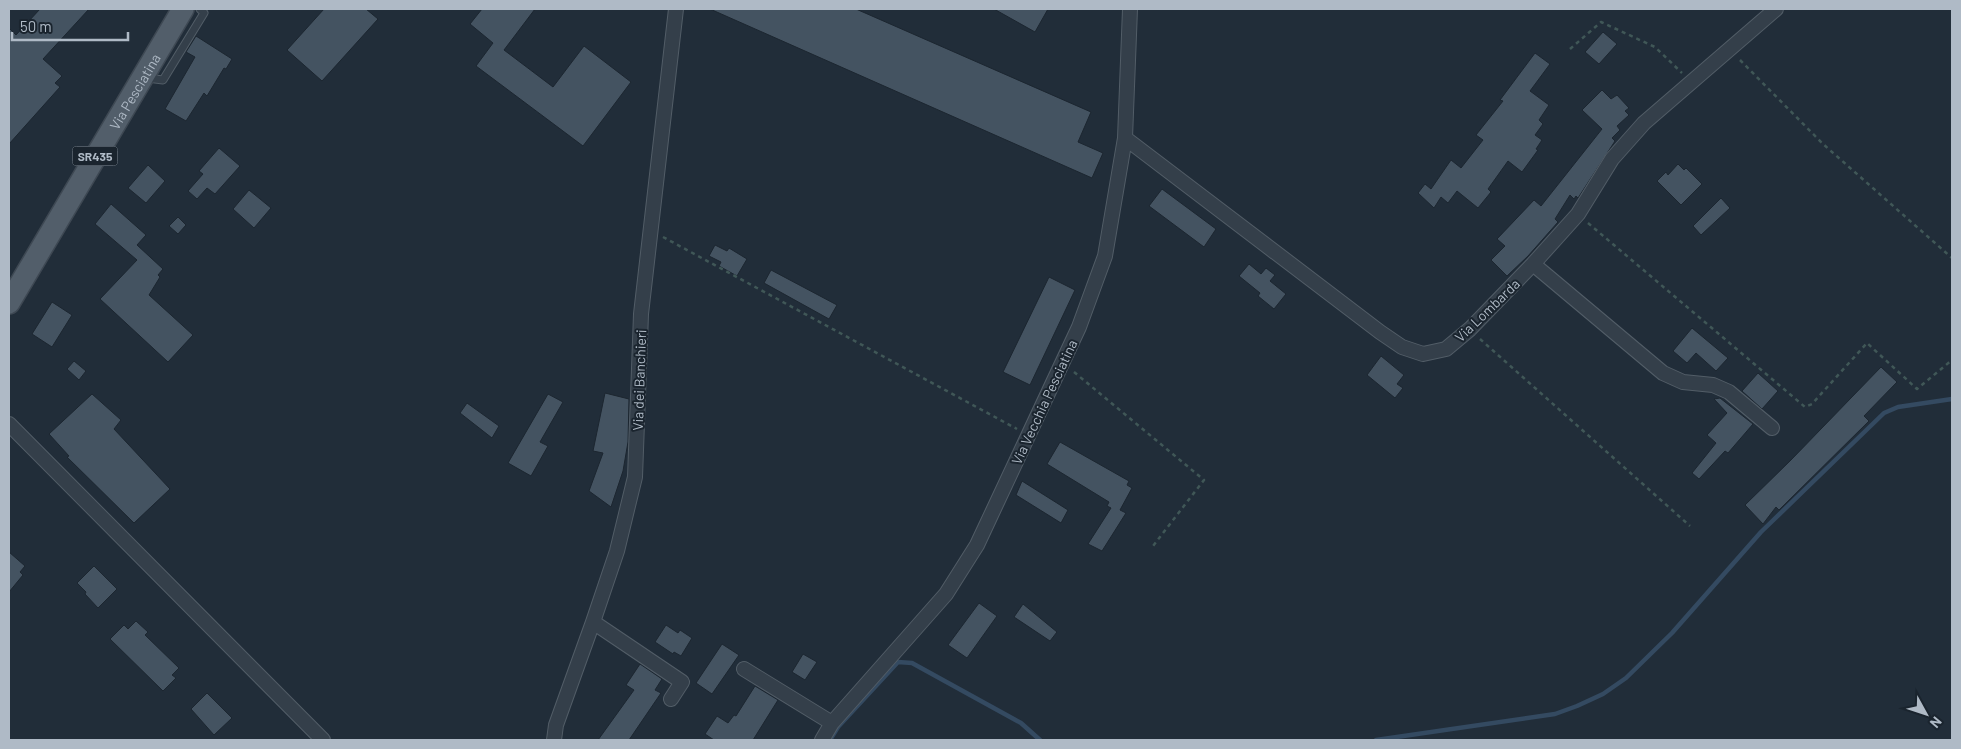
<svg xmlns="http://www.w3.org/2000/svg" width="1961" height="749" font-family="Barlow,sans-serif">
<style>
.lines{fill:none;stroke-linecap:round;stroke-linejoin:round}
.stream{stroke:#344a61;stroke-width:4.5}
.building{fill:#445361;stroke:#1c2630}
.service-casing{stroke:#525d67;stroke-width:9}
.minor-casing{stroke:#525d67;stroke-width:16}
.primary-casing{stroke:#3e4853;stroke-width:24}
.path{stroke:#405757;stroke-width:2.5;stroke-dasharray:4 4;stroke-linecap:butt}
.service{stroke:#343f4a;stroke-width:7}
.minor{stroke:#343f4a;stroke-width:14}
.primary{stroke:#525e6a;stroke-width:21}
.labels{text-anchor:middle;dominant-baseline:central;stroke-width:4;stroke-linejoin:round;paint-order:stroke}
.shield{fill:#1a242e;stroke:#828d98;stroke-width:1}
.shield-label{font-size:12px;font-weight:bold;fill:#afbac6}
.street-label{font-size:14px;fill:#afbac6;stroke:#1a242e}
</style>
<rect width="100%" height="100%" fill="#212d39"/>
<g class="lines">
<path class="stream" d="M830 740 838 727 898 662 912 663 1021 723 1040 740
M1376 740 1555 714 1577 706 1603 694 1626 678 1672 633 1761 532 1884 413 1898 407 1952 399"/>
</g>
<path class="building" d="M40 9H89L43 59 62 76 55 83 60 87 9 144V28L16 35Z
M324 9H366L378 19 322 81 287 50Z
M482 9H535L504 50 553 87 584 46 631 82 583 146 476 66 493 43 470 24Z
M710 9H856L1091 112 1078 142 1103 153 1092 178Z
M994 9H1048L1035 32Z
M1603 32 1617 44 1599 64 1585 52Z
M196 36 232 59 226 69 224 68 207 96 204 93 186 121 165 109 195 57 186 52Z
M1535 53 1550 64 1530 91 1549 105 1539 120 1543 124 1535 135 1542 140 1536 149 1538 150 1522 172 1508 161 1488 189 1491 192 1478 208 1457 191 1448 203 1441 197 1434 208 1418 193 1425 184 1431 189 1451 160 1461 168 1483 140 1476 135 1503 101 1500 100Z
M1602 90 1611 99 1617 95 1629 108 1625 111 1629 115 1617 126 1620 130 1612 138 1615 141 1578 198 1576 196 1574 199 1570 195 1555 219 1558 222 1528 256 1507 276 1491 260 1505 246 1497 239 1534 200 1541 206 1602 129 1582 110Z
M219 148 240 166 215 194 207 188 197 199 188 191 203 174 199 171Z
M1678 164 1684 170 1686 168 1702 184 1681 205 1657 181 1666 172 1668 175Z
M148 165 165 181 146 203 128 188Z
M1162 189 1216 229 1204 247 1149 206Z
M249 190 271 208 254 228 233 209Z
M1721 198 1730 208 1701 235 1693 226Z
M111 204 146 235 137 245 163 269 158 275 160 277 149 295 193 335 168 362 100 299 137 260 95 224Z
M178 217 186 225 178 234 169 226Z
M715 245 727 251 729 248 747 259 737 276 719 266 721 262 709 256Z
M1249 264 1261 274 1266 268 1275 275 1270 281 1286 294 1274 309 1258 296 1260 293 1239 276Z
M771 270 837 305 829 319 764 283Z
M1049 277 1075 290 1030 385 1003 372Z
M52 302 72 315 52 347 32 334Z
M1692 328 1728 358 1716 371 1696 353 1687 363 1673 351Z
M1381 356 1404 375 1397 384 1403 388 1395 398 1367 375Z
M74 361 86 371 79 380 67 369Z
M1881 367 1897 382 1864 416 1869 421 1779 510 1776 507 1763 524 1745 505 1791 460Z
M1758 373 1778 391 1762 409 1742 391Z
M605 393 629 399 628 442 623 471 611 507 589 491 603 453 593 451Z
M92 394 121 420 114 429 170 489 134 523 67 457 69 456 49 434Z
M548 394 563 402 540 442 548 446 531 476 508 463Z
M1720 398 1753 424 1728 453 1725 451 1699 479 1692 473 1716 443 1707 435 1727 413 1714 399Z
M467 403 499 426 492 438 460 413Z
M1060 442 1129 481 1127 485 1132 488 1120 510 1126 513 1102 551 1088 544 1111 508 1107 506 1109 502 1047 464Z
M1022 481 1068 510 1061 523 1016 495Z
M9 552 25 566 20 572 23 575 9 592Z
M94 566 117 589 98 608 85 594 86 592 77 583Z
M979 603 997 616 967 658 948 645Z
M1023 604 1057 632 1050 641 1014 617Z
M136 621 148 632 145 635 179 668 172 675 176 678 163 691 110 639 124 625 128 629Z
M666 625 678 633 680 630 692 638 681 656 674 652 673 654 655 642Z
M722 644 739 655 712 694 696 683Z
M803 654 817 662 805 680 792 672Z
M640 664 662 679 655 690 661 693 629 740H598L634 690 626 685Z
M755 686 778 700 753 740H714L705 734 717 716 728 723 734 715 736 716Z
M207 693 232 718 214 735 191 709Z"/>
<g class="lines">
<g class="service-casing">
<path id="service" d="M147 78 163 80 204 13 200 9"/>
</g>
<g class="minor-casing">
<path id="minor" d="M1125 138 1380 332 1402 347 1423 354 1446 349 1470 329 1533 264 1578 214 1612 159 1644 123 1776 9
M1533 264 1663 373 1683 382 1713 385 1729 392 1772 428
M9 424 323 740
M593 622 682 682 671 699
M744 669 832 723
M554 740 556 725 593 622 617 551 635 477 641 314 676 9
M822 740 832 723 946 594 977 545 1079 327 1105 256 1125 138 1130 9"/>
</g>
<g class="primary-casing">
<g id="primary">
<path id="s1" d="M9 303 183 9"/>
</g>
</g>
<path class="path" d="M1570 49 1601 22 1655 47 1682 73
M1740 60 1823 144 1952 258
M1588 223 1805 407 1812 404 1867 343 1917 389 1952 360
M663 237 1017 429
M1480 339 1690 526
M1074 372 1204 480 1153 546"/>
<use href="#service" class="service"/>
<use href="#minor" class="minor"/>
<use href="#primary" class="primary"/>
</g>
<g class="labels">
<rect class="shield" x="72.5" y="146.5" width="45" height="19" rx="4"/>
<g class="shield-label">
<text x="95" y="156">SR435</text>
</g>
<g class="street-label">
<text stroke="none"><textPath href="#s1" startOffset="246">Via Pesciatina</textPath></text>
<text transform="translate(1487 310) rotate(-44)">Via Lombarda</text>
<text transform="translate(639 380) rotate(-88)">Via dei Banchieri</text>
<text transform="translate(1044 402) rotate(-65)">Via Vecchia Pesciatina</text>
</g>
</g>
<rect width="1961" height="749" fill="none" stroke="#afbac6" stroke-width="20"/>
<g transform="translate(1926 714) rotate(130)" stroke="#1a242e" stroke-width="4" paint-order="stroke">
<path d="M0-4L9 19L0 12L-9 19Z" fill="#afbac6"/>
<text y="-8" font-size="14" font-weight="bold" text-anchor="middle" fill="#afbac6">N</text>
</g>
<path d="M12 32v8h116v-8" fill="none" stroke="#afbac6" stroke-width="2.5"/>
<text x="20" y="32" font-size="15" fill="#afbac6" stroke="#1a242e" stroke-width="4" paint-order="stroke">50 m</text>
</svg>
